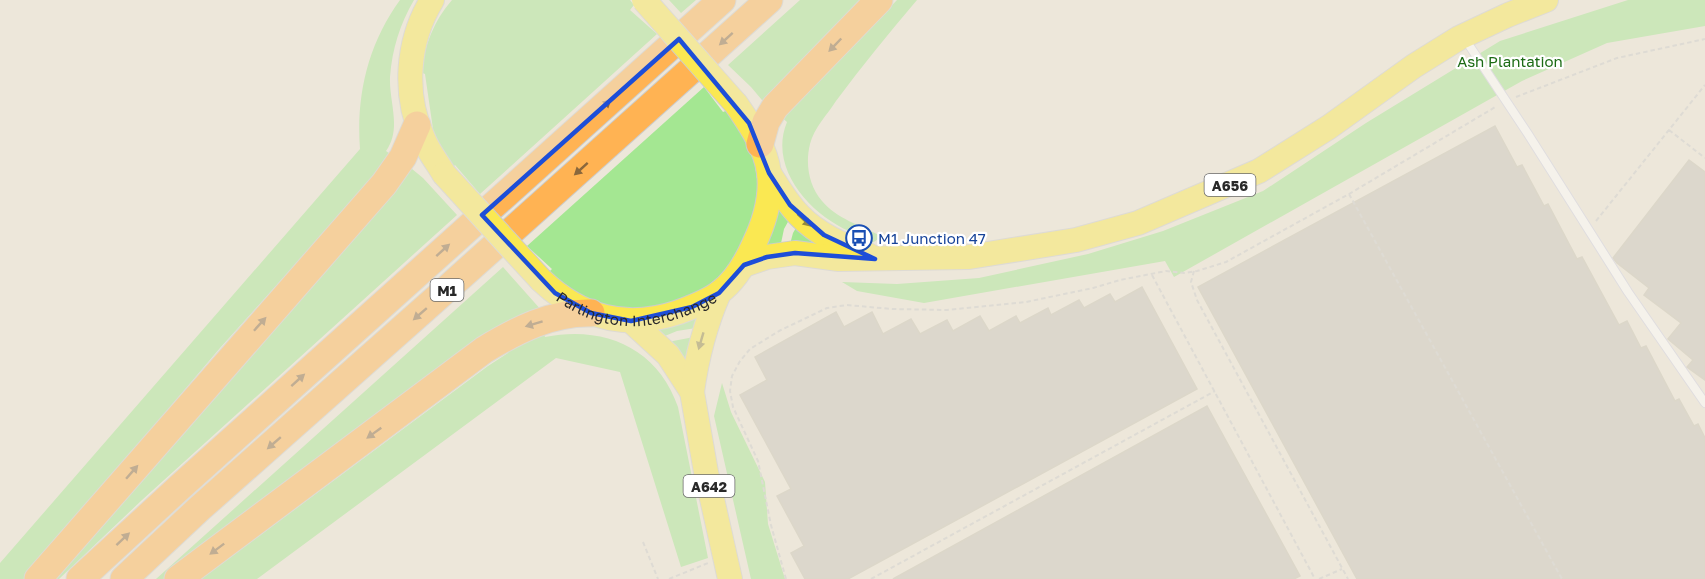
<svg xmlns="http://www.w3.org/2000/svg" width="1705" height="579" font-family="'Golos Text',sans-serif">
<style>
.green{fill:#a4e792}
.building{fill:#c8c4ba;stroke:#c8c3b4;stroke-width:1.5}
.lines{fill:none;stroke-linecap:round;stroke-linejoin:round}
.service-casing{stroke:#cfd0e4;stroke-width:10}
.primary-casing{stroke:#ccc;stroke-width:26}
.motorway-casing{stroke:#ccc;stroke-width:29}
.path{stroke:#ccc;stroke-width:2;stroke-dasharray:4.5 3;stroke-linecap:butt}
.service{stroke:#fff;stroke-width:8}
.primary{stroke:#fae852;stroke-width:24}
.motorway{stroke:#ffb353;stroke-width:27}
.primary-bridge-casing{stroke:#ccc;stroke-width:26;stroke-linecap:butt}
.primary-bridge{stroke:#fae852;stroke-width:24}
.oneway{fill:#89673c}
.oneway2{fill:#92883e}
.marked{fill:none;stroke:#1d4ed8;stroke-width:4.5;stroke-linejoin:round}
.labels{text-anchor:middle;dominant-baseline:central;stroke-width:4.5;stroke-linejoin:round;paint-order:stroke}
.shield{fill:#fff;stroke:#696969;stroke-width:1.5}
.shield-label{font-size:14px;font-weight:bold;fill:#292929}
.park-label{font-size:15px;fill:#1c6b15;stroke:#fff}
.transit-label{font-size:15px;fill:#164399;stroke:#fff;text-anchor:start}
.street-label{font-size:15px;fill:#292929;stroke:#fff}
</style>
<rect width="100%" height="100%" fill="#ede7da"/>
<path class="green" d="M400 0H414C400 24 392 49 390 77 389 103 402 128 386 151L393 156 220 348 24 579H0V563L360 149C356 95 368 44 400 0Z
M452 0H630L634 5 630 10 657 34 480 194 455 165 453 167 430 132 433 129 425 74 420 72C426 44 433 22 452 0Z
M669 0H696L681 13Z
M800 0H868L767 106 751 87 728 65Z
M897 0H917C889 33 862 66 836 101 827 115 814 128 810 144 805 164 809 186 822 201 836 218 861 226 881 236 872 247 860 244 847 240L849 231C810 214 768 168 787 122L780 116 833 67Z
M1628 0H1705V26L1607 43 1522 81 1174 277 1165 261 924 303 857 291 842 282 897 284 979 278 1088 254 1163 231 1263 191 1366 123 1500 41Z
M704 87 723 112 728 110 750 145 755 165 758 186 752 228 725 273 701 293 642 312 591 303 548 273 552 269 527 246Z
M406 164 423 178 457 215 142 500 59 579H49Z
M777 207 789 220 784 229 780 248 764 250Z
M797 226 822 243 789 248 793 233Z
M503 267 542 311 170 579H156Z
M697 318 696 328 677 331 660 338 654 330 672 327Z
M543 331 545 337C604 325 658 348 678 407L708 558 681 567 620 372 556 358 257 579H201L488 366 508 353 509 346Z
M694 337 689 374 667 345 673 341Z
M722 383 731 412 765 482 768 524 785 579H751L714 416Z"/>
<path class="building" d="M1495 126 1517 167 1522 165 1544 206 1548 204 1577 259 1582 257 1619 325 1627 321 1641 348 1646 346 1675 401 1679 399 1694 426 1698 424 1705 438V579H1357L1198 287Z
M1689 160 1705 172V380L1687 367 1693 360 1668 339 1681 323 1644 295 1649 288 1617 263 1613 258Z
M1142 287 1197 389 848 579H805L791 553 804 546 777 496 791 489 740 395 767 380 755 357 836 312 844 327 872 312 883 334 911 319 920 334 947 320 953 331 980 316 989 331 1016 316 1020 323 1048 308 1051 315 1079 300 1084 308 1110 294 1115 302Z
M1207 406 1300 576 1294 579H893Z"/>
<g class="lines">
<g class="service-casing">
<path id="service" d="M1465 39 1528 134 1628 292 1705 403"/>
</g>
<g class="primary-casing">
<g id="primary">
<path d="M432 0C407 41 403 94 423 138 428 151 437 162 444 174"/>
<path d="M769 173C778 187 787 203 799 215 818 235 843 245 868 255"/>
<path d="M744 265 767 257 795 253 839 259 969 257 1076 240 1138 223 1259 171 1329 127 1414 66 1459 38 1508 15 1546 0"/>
<path id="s1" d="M541 280C581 318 626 330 679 312 692 307 709 301 720 292 736 280 746 262 754 244 764 223 772 197 769 173 766 148 750 124 736 104"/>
<path d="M631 321 668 355 692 392 706 472 730 579"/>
<path d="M692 392C697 356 705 325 719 293"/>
</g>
</g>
<g class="motorway-casing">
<path id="motorway" d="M760 144 766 122 775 107 879 0
M38 579 384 184 403 157 417 125
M80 579 181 486 722 0
M124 579 200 508 439 296 769 0
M178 579 484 350C517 330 552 312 591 313"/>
</g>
<path class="path" d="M1516 97 1617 58 1705 39
M1669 130 1705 158
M1349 194 1562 579
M1596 221 1705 85
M1194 271 1191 282 1197 300 1348 579
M1152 275 1315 579
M643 542 658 579
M669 579 708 563
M786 579 771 525 758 461 733 407 730 391 732 376 740 361 750 349 779 331 827 308 847 305 892 309 947 310 1026 302 1093 288 1120 280 1166 271 1184 273 1197 271 1226 262 1349 194 1497 106
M871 579 1215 391
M1319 579 1342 569"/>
<use href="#service" class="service"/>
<use href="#primary" class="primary"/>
<use href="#motorway" class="motorway"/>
<g class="primary-bridge-casing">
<path id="primary-bridge" d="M644 0 736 104
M444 174 541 280"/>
</g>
<use href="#primary-bridge" class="primary-bridge"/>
</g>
<defs><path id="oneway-solid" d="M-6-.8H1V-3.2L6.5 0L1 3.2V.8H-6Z" transform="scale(1.5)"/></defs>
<g class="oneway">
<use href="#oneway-solid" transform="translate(726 39) rotate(138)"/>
<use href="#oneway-solid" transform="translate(835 45) rotate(134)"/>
<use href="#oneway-solid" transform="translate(604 106) rotate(-42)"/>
<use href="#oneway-solid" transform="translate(581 169) rotate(138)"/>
<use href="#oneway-solid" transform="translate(443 250) rotate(-42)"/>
<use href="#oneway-solid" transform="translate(420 314) rotate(139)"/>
<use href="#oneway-solid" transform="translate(260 324) rotate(-48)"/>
<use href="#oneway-solid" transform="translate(534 324) rotate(163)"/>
<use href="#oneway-solid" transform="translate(298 380) rotate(-42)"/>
<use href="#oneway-solid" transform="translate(374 433) rotate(144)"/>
<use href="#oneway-solid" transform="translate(274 443) rotate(139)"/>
<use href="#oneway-solid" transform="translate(132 472) rotate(-49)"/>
<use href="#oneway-solid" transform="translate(123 539) rotate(-43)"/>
<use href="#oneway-solid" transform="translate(217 549) rotate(143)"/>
</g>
<g class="oneway2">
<use href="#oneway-solid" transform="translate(804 220) rotate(43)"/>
<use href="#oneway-solid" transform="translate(701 341) rotate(106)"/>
</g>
<path d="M0 0H1705V579H0ZM679 39 749 123 769 173 790 205 824 235 875 259 795 253 767 257 744 265 719 293 692 307 631 321 591 313 555 293 482 215Z" fill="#ede7da" fill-opacity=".55" fill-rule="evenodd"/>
<path class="marked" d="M679 39 749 123 769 173 790 205 824 235 875 259 795 253 767 257 744 265 719 293 692 307 631 321 591 313 555 293 482 215Z"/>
<defs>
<g id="bus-ring" transform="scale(1.35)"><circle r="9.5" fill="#fff" stroke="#1a4fb4" stroke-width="1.5"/><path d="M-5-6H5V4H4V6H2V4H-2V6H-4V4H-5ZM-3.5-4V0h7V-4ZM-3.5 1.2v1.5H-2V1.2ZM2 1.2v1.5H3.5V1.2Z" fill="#1a4fb4"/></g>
</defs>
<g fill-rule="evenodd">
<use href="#bus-ring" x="859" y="238"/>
</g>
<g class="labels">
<g class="shield">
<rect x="1204.5" y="174" width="51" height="22" rx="4.5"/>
<rect x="430.5" y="279" width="33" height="22" rx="4.5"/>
<rect x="683.5" y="475" width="51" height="22" rx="4.5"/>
</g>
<g class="shield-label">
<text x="1230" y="185">A656</text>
<text x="447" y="290">M1</text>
<text x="709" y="486">A642</text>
</g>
<g class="park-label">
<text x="1510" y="61">Ash Plantation</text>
</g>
<g class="transit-label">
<text x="878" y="238">M1 Junction 47</text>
</g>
<g class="street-label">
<text stroke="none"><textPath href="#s1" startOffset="106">Parlington Interchange</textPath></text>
</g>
</g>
</svg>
